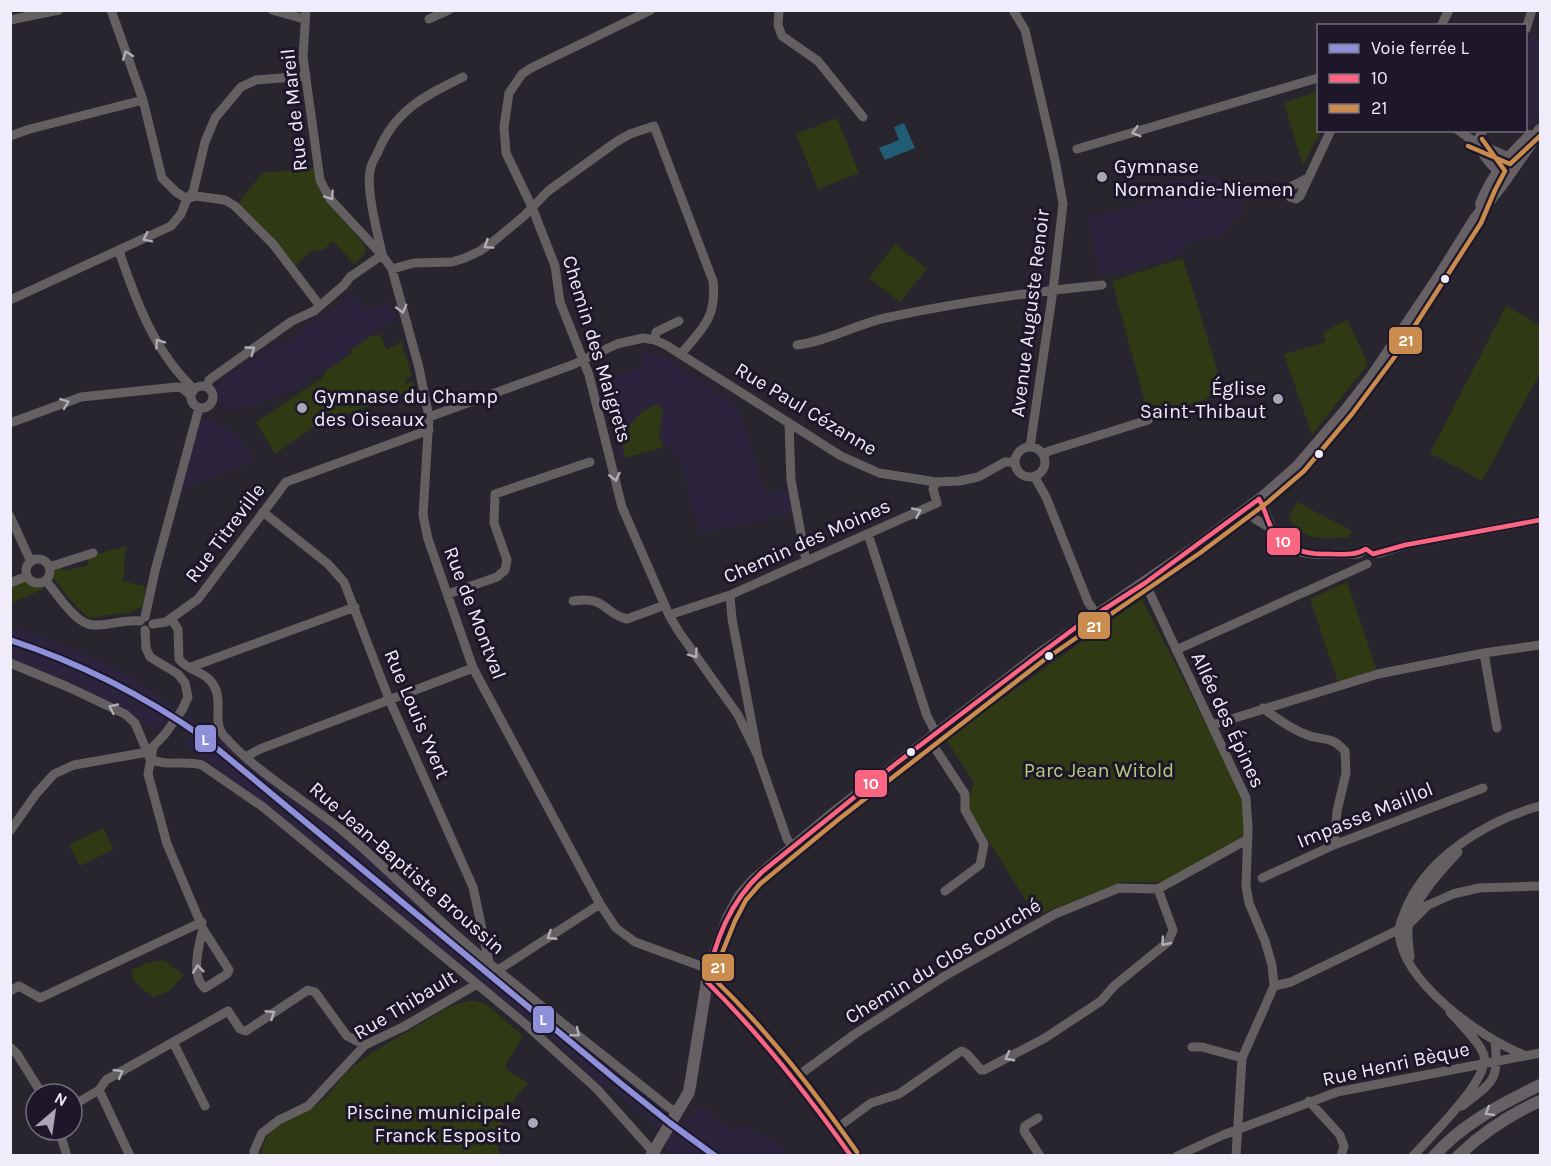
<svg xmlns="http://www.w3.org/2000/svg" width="1551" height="1166" font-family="Karla,sans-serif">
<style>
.built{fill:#2c243c}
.green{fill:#2f3913}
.water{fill:#225d76}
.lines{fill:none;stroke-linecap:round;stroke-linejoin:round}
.minor{stroke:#646062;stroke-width:9}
.major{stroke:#676165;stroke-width:12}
.rail-casing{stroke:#646065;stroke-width:4.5}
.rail{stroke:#1e172a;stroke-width:2;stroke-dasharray:7;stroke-linecap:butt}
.bus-1-casing{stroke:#1e172a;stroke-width:9}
.bus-2-casing{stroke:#1e172a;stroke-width:9}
.bus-1{stroke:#fa6682;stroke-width:4.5}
.bus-2{stroke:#c98c4e;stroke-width:4.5}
.rail-1-casing{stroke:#1e172a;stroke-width:10}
.rail-1{stroke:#8e90da;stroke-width:6}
.oneway{stroke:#b1adb6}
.oneway2{stroke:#b2adb7}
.poi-dot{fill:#aaa6b3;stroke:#1e172a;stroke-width:2}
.bus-dot{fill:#f0ecfa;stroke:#1e172a;stroke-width:2}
.labels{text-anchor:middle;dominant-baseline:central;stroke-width:6;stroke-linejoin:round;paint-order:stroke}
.street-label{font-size:20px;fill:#f0ecfa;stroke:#1e172a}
.poi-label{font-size:20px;fill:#f0ecfa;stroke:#1e172a;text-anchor:start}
.park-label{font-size:20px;fill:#b4cd7d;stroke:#1e172a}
.line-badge{stroke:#1e172a;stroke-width:2}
.badge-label{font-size:16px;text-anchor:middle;font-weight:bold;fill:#fff}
</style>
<rect width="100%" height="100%" fill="#28252f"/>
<path class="built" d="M1532 33 1540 39V114L1526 130V46Z
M1213 175 1223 183 1231 185 1244 208 1239 216 1230 222 1225 233 1191 242 1189 245 1180 250 1183 253 1141 267 1100 275 1087 218 1167 199 1163 182Z
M354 293 367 312 387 299 396 320 377 329 372 335 350 350 351 353 327 370 325 368 313 376 311 374 306 377 309 382 252 405 232 410 219 402 216 392V384L277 342 280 345 287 343 323 314 326 317Z
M639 350 651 352 664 357 739 408 765 494 789 488 793 513 700 533 679 456 669 446 620 459 602 385 597 384 645 364Z
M211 419 241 438 256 461 180 489 201 421Z
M10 628 38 635 93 657 134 680 195 719 190 726 195 729 201 722 278 790 334 830 489 964 662 1108 683 1123 700 1105 725 1125 735 1130 748 1126 793 1155H671L666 1150V1143L670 1138 608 1085 603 1088 561 1047 272 809 185 745 189 734 167 720 161 731 70 682 11 660Z"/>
<path class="green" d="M1318 91V130L1321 131 1303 165 1284 103Z
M837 118 859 173 818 189 796 134Z
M314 168C321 206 347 218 366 249L364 255 354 264 333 241 323 250 311 251 294 267 237 205 262 173Z
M895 244 927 269 900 302 869 278Z
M1183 258 1222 385 1205 400 1149 417 1112 281Z
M1506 306 1540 325V373L1482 481 1430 453Z
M1347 319 1368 364 1312 435 1284 354 1326 342 1323 333Z
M372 335H380L387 350 401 342 412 376 405 380 407 384 413 381 415 389 315 426 275 454 256 422 322 378 327 370 351 354 350 351Z
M657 405 663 409 659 437 664 447 625 458 620 436C630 425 642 408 657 405Z
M1297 502 1352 531 1349 537C1325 539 1300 542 1289 517Z
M126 546 123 581 146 587 142 607 131 612 89 618C74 606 62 590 52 575L54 569 62 566 64 571 89 565 87 557Z
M27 580 41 585 44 589 11 603V586Z
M1347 582 1377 671 1338 682 1310 599Z
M1142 599 1244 798 1246 834 1167 882H1122L1036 916 967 807 974 783 946 739 1099 629Z
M103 828 114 849 80 866 69 845Z
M164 960 184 975 169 991 153 997C144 989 131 983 132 970L147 963Z
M472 1000 486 1004 523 1036 505 1066 510 1072 528 1083C512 1100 492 1131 500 1155L260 1156 266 1138 274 1128 300 1115 325 1099 346 1072 373 1052 451 1006Z"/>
<path class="water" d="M904 123 915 148 885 160 879 148 899 140 894 127Z"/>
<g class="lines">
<path class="minor" d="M111 10 143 100 162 178 176 192 187 199
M272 10 304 19
M306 10 303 57 320 180 330 199 382 255 392 269 419 368 429 417 423 515 428 539 473 668 600 904 616 928 635 942 709 969
M651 10 531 68 522 74 509 93 504 127 506 153 532 207 555 266 560 302 589 375 622 507 669 615 679 632 738 715 758 756
M779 10 778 25 782 36 818 61 863 117
M1013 10 1025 30 1055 160 1063 204 1053 290 1030 447
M429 19 449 10
M10 20 59 10
M1441 26 1449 10
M1526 29 1532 10
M1458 130 1476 143 1509 157 1511 162
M10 136 30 129 143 100
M1476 143C1483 154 1491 170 1504 173
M1476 143 1483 130
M1077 149 1318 78
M1306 179 1292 186 1289 193 1290 197 1296 199 1300 196 1331 130
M187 199 196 196 225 200 235 206 273 244 320 306
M119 251C136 301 155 353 194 389
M382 253C377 233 366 189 370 171 371 165 374 159 377 154 394 111 424 96 463 77
M392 269 414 263 452 262 465 258 480 251 494 241 524 216 548 191 616 142 630 134 654 126 713 281C717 317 703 328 681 354
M10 300 171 226 181 214 187 199 193 192 205 142 215 118 241 87 256 80 306 76
M655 340 656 332 679 321
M797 345C828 341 855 325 885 318 956 303 1029 292 1102 285
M191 397a11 11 0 1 1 22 0a11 11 0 1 1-22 0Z
M207 387 209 380 292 321 314 311 344 285 350 277 382 255
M429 417 572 365 617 344 643 338 655 340 666 345 841 456 879 473 936 482 959 481 978 477 1005 462H1015
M10 423 81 397 177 387 182 388 191 396
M789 423 791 480 806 561
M1015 462a15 15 0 1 1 30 0a15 15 0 1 1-30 0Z
M1043 455 1049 451 1148 420
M1034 476 1046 497 1088 602 1097 615
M1259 499C1266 509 1267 520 1273 530 1290 558 1316 555 1344 554 1348 554 1356 555 1358 554 1361 553 1363 550 1366 549L1373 554 1380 553 1405 545 1540 520
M1246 509 1252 517 1273 530
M263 512 328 564 344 582 389 699 473 887 489 962
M10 516 31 562
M868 534 927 716 936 733
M26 571a12 12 0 1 1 24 0a12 12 0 1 1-24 0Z
M49 567 93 553
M46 581C57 593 75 624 93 625 109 626 124 619 140 621
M10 583 27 576
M1145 583 1246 798 1248 828 1246 886 1249 903 1265 941 1272 965 1274 986 1242 1058 1236 1156
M448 594 497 577 505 570 507 560 494 523 495 494 590 462
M730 595 732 619 758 756 787 839 793 847
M573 601C608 596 602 613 627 619L665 605
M669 615 730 595 937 503 933 489 936 482
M145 617 155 571 199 408
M171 619 178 629 179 659C189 673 208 670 216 690 222 706 212 723 225 737 260 776 309 802 349 836 385 867 418 901 453 932 522 993 596 1049 668 1107L677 1113
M153 624 166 622 198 599 286 482 429 430
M1176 650 1367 564
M1484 653 1497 728
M10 663 68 687 125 714 135 723 150 759C167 767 185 760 202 765L263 807 524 1023 597 1089 656 1155
M191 667 355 607
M1263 708C1277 719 1292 730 1310 736 1327 741 1331 736 1345 751L1346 773 1337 811 1334 845
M1212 725 1378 674 1484 653 1540 645
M929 739 965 794V810L984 844 980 865 945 891
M153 748 148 774 167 844 203 929 229 970 227 974 205 988C190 977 199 944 203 929
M246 757 260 749 473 668
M10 831 36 794 54 774 74 765 148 752 165 734 182 710 188 697 185 683 178 674 150 657 146 648 145 630
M1262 878 1334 845 1483 788
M1424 907 1453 894 1479 888 1540 886
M1410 957C1409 946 1406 934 1409 923 1415 898 1441 871 1458 852
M498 970 600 904
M707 982C762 1034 807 1094 851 1156
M1274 986 1291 982 1398 930 1409 924 1428 905
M10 991 19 986 40 998 202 922
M173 1042 205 1106
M10 1047 17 1054 42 1094
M1192 1047H1202L1242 1058
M1524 1055C1481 1038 1403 983 1399 933 1398 926 1403 918 1405 911 1426 858 1487 820 1540 806
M795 1078 855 1034 948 974 1055 914 1119 888 1158 889 1248 839
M99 1090 130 1156
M1309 1101 1340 1135 1344 1146 1341 1156
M72 1106 99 1090 106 1080 228 1011 240 1029 246 1031 308 990 315 992 347 1036 365 1045
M1462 1106C1491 1083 1500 1082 1495 1042
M1038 1118 1025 1126 1024 1131 1040 1156
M59 1130 67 1156
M833 1131 871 1103 899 1094 958 1053 962 1051 967 1054 981 1070H984L1045 1038 1101 1001 1114 986 1168 942 1173 930 1158 889
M254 1156V1151L262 1133 279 1120 308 1106 365 1045 403 1027 477 984
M1177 1156 1223 1135 1337 1092 1540 1053
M1413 1156C1429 1138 1490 1079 1484 1056 1482 1045 1459 1022 1450 1012"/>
<path class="major" d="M1481 204C1493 175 1507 158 1530 136
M651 1156 689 1092 709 969 728 918 740 896 755 879 834 813 1040 654 1196 547 1264 496 1298 466 1346 410 1371 378 1442 272 1475 219 1503 183 1540 130
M1434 1156C1463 1123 1502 1104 1540 1085
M1458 1156C1482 1133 1511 1114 1540 1101"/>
<g class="rail-casing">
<path id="rail" d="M706 1155 707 1156"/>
</g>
<use href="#rail" class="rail"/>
<g class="bus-1-casing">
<path id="bus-1" d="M707 982C715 940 730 902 762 872L893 766 1040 654 1075 628 1145 583 1259 499C1264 507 1266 516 1270 525 1282 549 1305 555 1330 554 1343 554 1355 556 1366 549L1373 554 1405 545 1540 520
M707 982C761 1035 807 1094 851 1156"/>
</g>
<g class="bus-2-casing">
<path id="bus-2" d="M1468 146 1510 164 1540 136
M857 1152C814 1091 769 1032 715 980L720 958 735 921 746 900 760 884 839 819 1044 660 1200 553 1268 502 1304 471 1352 414 1396 355 1481 223 1495 190 1505 171 1482 139"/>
</g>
<use href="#bus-1" class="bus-1"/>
<use href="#bus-2" class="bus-2"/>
<g class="rail-1-casing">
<path id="rail-1" d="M10 640C80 663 143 695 203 737L620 1083 670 1123 715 1156"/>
</g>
<use href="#rail-1" class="rail-1"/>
</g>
<defs><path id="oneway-chevron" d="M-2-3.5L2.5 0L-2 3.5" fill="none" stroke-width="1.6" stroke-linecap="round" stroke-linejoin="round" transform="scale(1.5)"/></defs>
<g class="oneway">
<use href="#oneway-chevron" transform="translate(127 55) rotate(-110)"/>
<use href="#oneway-chevron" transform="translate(1136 132) rotate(164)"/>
<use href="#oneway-chevron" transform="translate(330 196) rotate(56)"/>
<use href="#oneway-chevron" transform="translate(147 238) rotate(154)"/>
<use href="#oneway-chevron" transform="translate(488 245) rotate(146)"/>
<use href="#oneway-chevron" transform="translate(402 309) rotate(75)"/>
<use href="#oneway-chevron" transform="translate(159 343) rotate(-125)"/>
<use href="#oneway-chevron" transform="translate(251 350) rotate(-36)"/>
<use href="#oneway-chevron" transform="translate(65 403) rotate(-20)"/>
<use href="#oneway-chevron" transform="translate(615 477) rotate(77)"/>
<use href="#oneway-chevron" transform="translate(917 512) rotate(-24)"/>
<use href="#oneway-chevron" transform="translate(694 654) rotate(54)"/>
<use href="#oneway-chevron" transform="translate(113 708) rotate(-155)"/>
<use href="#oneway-chevron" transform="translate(551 936) rotate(147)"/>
<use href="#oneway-chevron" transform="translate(1165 942) rotate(129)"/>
<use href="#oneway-chevron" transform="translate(198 969) rotate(-97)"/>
<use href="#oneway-chevron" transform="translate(271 1014) rotate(-33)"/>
<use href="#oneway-chevron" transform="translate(576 1033) rotate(39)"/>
<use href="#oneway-chevron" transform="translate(1009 1057) rotate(152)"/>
<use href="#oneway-chevron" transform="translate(119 1073) rotate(-30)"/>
</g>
<use class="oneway2" href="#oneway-chevron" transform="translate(1489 1112) rotate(150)"/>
<g class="poi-dot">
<circle cx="1102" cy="177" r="6"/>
<circle cx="1278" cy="399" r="6"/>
<circle cx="302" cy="408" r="6"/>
<circle cx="533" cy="1123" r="6"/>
</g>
<g class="bus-dot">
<circle cx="1445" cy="279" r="5"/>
<circle cx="1319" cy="454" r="5"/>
<circle cx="1049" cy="656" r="5"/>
<circle cx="911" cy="752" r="5"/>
</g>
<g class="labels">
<g class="street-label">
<text transform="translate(294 110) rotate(-96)">Rue de Mareil</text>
<text transform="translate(1030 313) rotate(-83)">Avenue Auguste Renoir</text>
<text transform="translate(597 349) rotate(73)">Chemin des Maigrets</text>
<text transform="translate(806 409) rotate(31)">Rue Paul Cézanne</text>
<text transform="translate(225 533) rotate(-53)">Rue Titreville</text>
<text transform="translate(807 541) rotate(-24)">Chemin des Moines</text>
<text transform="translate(475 613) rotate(69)">Rue de Montval</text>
<text transform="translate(417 714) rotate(67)">Rue Louis Yvert</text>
<text transform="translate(1228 720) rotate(65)">Allée des Épines</text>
<text transform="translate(1365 815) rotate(-22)">Impasse Maillol</text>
<text transform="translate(407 868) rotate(41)">Rue Jean-Baptiste Broussin</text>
<text transform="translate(943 961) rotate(-31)">Chemin du Clos Courché</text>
<text transform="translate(405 1005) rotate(-31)">Rue Thibault</text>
<text transform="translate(1396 1064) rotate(-12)">Rue Henri Bèque</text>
</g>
<g class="poi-label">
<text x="1114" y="166">Gymnase<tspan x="1114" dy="23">Normandie-Niemen</tspan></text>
<text x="1266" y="388" text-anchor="end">Église<tspan x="1266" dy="23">Saint-Thibaut</tspan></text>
<text x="314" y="396">Gymnase du Champ<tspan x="314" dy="23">des Oiseaux</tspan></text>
<text x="521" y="1112" text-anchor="end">Piscine municipale<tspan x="521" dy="23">Franck Esposito</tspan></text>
</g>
<g class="park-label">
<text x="1099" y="770">Parc Jean Witold</text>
</g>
</g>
<g class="line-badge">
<rect x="1388" y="326" width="35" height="29" rx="6" fill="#c98c4e"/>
<rect x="1266" y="527" width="35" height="29" rx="6" fill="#fa6682"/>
<rect x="1077" y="611" width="34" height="29" rx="6" fill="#c98c4e"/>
<rect x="194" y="724" width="23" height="29" rx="6" fill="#8e90da"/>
<rect x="854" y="769" width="34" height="29" rx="6" fill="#fa6682"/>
<rect x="701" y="953" width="34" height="29" rx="6" fill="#c98c4e"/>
<rect x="532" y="1005" width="23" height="29" rx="6" fill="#8e90da"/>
</g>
<g class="badge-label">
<text x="1406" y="346">21</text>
<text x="1283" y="547">10</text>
<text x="1094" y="632">21</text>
<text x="205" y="745">L</text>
<text x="871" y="789">10</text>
<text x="718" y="973">21</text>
<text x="543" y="1025">L</text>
</g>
<rect width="1551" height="1166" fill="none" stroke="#f0ecfa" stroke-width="24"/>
<rect x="1317" y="24" width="210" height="108" fill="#1e172a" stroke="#726c7d" stroke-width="1.5"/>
<rect x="1329" y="44" width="30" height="9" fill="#8e90da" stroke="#726c7d" stroke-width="1.5"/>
<text x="1371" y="54" font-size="18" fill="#f0ecfa">Voie ferrée L</text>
<rect x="1329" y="74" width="30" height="9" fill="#fa6682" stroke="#726c7d" stroke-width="1.5"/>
<text x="1371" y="84" font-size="18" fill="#f0ecfa">10</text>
<rect x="1329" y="104" width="30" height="9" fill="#c98c4e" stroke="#726c7d" stroke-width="1.5"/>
<text x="1371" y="114" font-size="18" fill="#f0ecfa">21</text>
<g transform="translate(54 1112) rotate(29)"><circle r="28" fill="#1e172a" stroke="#726c7d" stroke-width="1.5"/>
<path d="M0-4.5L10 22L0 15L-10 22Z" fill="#aaa6b3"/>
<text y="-9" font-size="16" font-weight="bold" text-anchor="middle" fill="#f0ecfa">N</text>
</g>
</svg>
